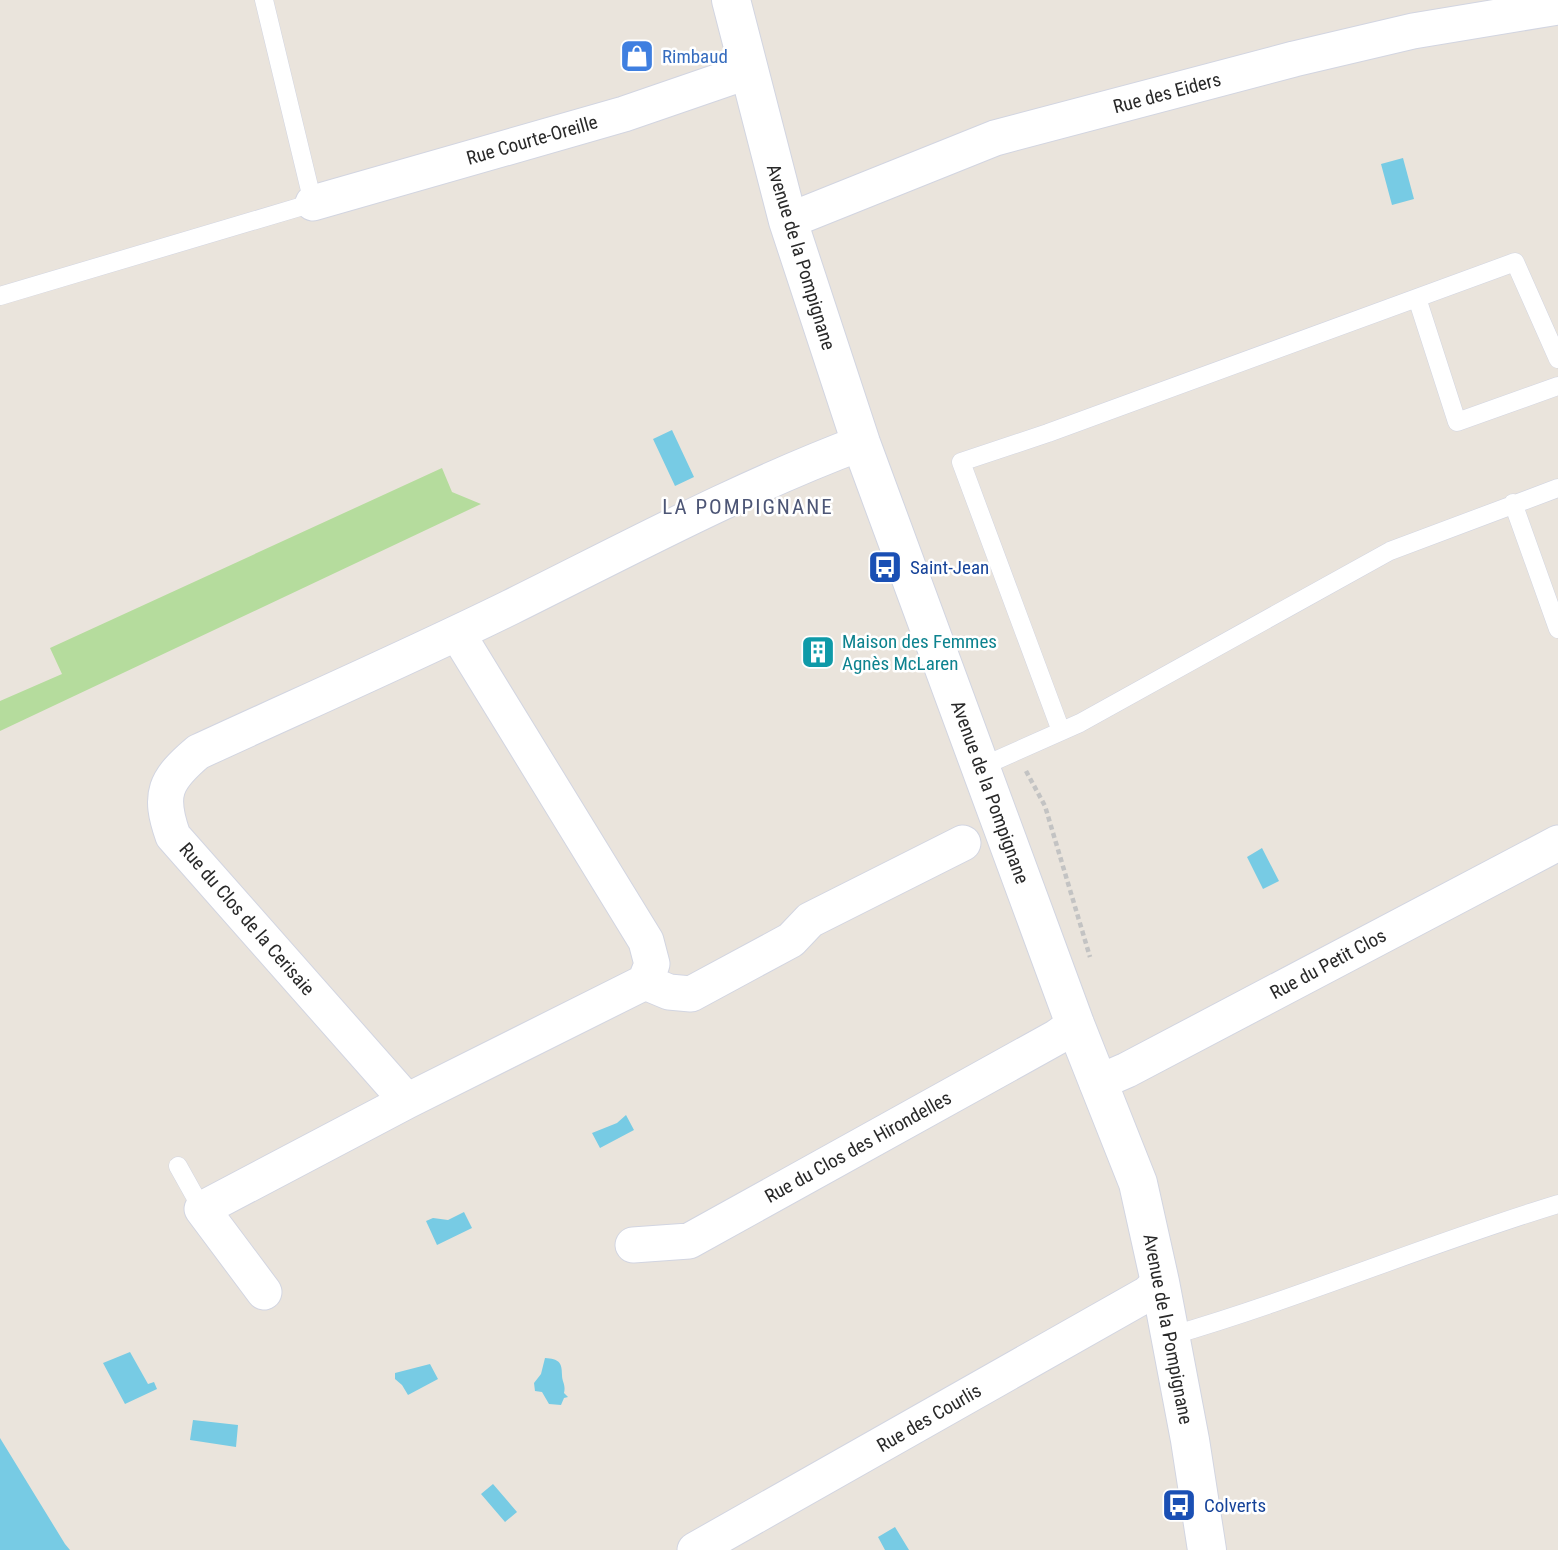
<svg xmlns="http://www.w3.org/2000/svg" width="1558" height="1550" font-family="'Roboto Condensed',sans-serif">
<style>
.green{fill:#b5dc9d}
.water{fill:#77cbe4}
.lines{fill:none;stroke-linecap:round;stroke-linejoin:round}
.lane-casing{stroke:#d2d5e1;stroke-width:19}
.street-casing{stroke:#d2d5e1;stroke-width:37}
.secondary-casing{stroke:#d2d5e1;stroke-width:40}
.path{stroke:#c3c3c3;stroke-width:4.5;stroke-dasharray:5 3.5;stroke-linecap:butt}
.lane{stroke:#fff;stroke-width:18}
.street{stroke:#fff;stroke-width:35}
.secondary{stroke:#fff;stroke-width:38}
.labels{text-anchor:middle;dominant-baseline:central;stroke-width:5;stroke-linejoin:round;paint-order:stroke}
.shop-label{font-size:19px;fill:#366cbe;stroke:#fff;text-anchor:start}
.street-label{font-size:19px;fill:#292929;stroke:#fff}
.transit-label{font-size:19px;fill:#164399;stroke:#fff;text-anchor:start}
.culture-label{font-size:19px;fill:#0d838f;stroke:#fff;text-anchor:start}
.neighbourhood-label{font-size:21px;letter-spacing:2px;fill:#4d5676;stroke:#fff}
</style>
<rect width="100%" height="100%" fill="#eae4dc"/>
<path class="green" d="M442 468 452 492 481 504 0 731V701L62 674 50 648Z"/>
<path class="water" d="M1403 158 1414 199 1392 205 1381 164Z
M672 430 694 477 675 486 653 439Z
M1262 848 1279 881 1263 889 1247 857Z
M626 1115 634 1130 600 1148 592 1133 617 1123Z
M464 1212 472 1228 437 1245 426 1221 433 1218 448 1220Z
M130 1352 148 1384 154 1382 157 1389 125 1404 103 1363Z
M545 1358C559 1359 562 1362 562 1375 562 1382 566 1385 564 1393L568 1397 564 1398 561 1405 549 1404 542 1392 535 1391 534 1383 541 1374Z
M430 1364 438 1379 408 1395 402 1385 395 1379V1373Z
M193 1420 238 1425 236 1447 190 1440Z
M0 1438 65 1544 70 1550H0Z
M493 1484 517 1512 505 1522 481 1494Z
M895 1527 909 1550H885L878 1537Z"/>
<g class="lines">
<g class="lane-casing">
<path id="lane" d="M0 296 313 203 264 0
M1417 298 1457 422 1558 386
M1513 503 1558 629
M1061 731 961 462 1048 433 1515 262 1558 359
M981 767 1080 723 1390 551 1558 488
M178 1166 202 1209
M1170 1336C1301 1298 1427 1244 1558 1204"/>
</g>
<g class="street-casing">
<path id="street" d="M313 203 624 114 749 71
M788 221 995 138 1294 59 1413 31 1558 7
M457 633 646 941 652 964 645 982
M1097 1083 1127 1070 1558 843
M407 1101 173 836C158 794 165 780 198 752 302 704 407 658 511 607 626 550 741 488 861 443
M633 1245 689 1241 1057 1037 1075 1024
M264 1292 202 1209 407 1101 645 982 669 992 691 994 791 940 810 920 963 843
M695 1550 1147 1294 1160 1282"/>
</g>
<g class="secondary-casing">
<path id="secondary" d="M731 0 788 221 861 443 1075 1024 1138 1183 1160 1282 1190 1440 1207 1550"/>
</g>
<path class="path" d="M1026 771 1045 806 1090 957"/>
<use href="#lane" class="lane"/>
<use href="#street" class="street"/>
<use href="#secondary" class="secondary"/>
</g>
<defs>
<g id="shop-square" transform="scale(1.75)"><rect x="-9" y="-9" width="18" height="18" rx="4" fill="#3f7fe0" stroke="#fff"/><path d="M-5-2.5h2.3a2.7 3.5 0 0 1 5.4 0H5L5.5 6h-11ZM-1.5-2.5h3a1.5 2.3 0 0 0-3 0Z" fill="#fff"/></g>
<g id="bus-square" transform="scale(1.75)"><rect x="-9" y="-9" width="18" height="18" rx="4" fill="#1a4fb4" stroke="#fff"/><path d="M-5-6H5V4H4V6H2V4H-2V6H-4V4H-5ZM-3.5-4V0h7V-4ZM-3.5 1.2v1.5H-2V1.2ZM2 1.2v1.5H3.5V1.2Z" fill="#fff"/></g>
<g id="building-square" transform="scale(1.75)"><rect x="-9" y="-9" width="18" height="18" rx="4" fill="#0f9aa8" stroke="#fff"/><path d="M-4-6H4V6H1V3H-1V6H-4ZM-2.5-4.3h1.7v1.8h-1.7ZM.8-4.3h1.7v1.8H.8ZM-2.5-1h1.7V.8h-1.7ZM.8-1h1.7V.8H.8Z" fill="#fff"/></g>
</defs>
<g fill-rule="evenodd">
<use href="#shop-square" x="637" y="56"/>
<use href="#bus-square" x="885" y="567"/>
<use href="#building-square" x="818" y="652"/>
<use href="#bus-square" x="1179" y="1505"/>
</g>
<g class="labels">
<g class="shop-label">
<text x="662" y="56">Rimbaud</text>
</g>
<g class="street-label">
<text transform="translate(1167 93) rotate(-15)">Rue des Eiders</text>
<text transform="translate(532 140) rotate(-16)">Rue Courte-Oreille</text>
<text transform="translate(801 257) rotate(73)">Avenue de la Pompignane</text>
<text transform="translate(990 792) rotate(70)">Avenue de la Pompignane</text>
<text transform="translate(247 919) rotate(49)">Rue du Clos de la Cerisaie</text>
<text transform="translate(1328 964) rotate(-28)">Rue du Petit Clos</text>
<text transform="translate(858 1147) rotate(-29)">Rue du Clos des Hirondelles</text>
<text transform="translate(1168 1329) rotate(79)">Avenue de la Pompignane</text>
<text transform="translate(929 1418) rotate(-30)">Rue des Courlis</text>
</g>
<g class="transit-label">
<text x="910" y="567">Saint-Jean</text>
<text x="1204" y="1505">Colverts</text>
</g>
<g class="culture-label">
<text x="842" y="641">Maison des Femmes<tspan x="842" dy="22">Agnès McLaren</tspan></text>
</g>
<g class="neighbourhood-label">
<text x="748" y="507">LA POMPIGNANE</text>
</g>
</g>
</svg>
